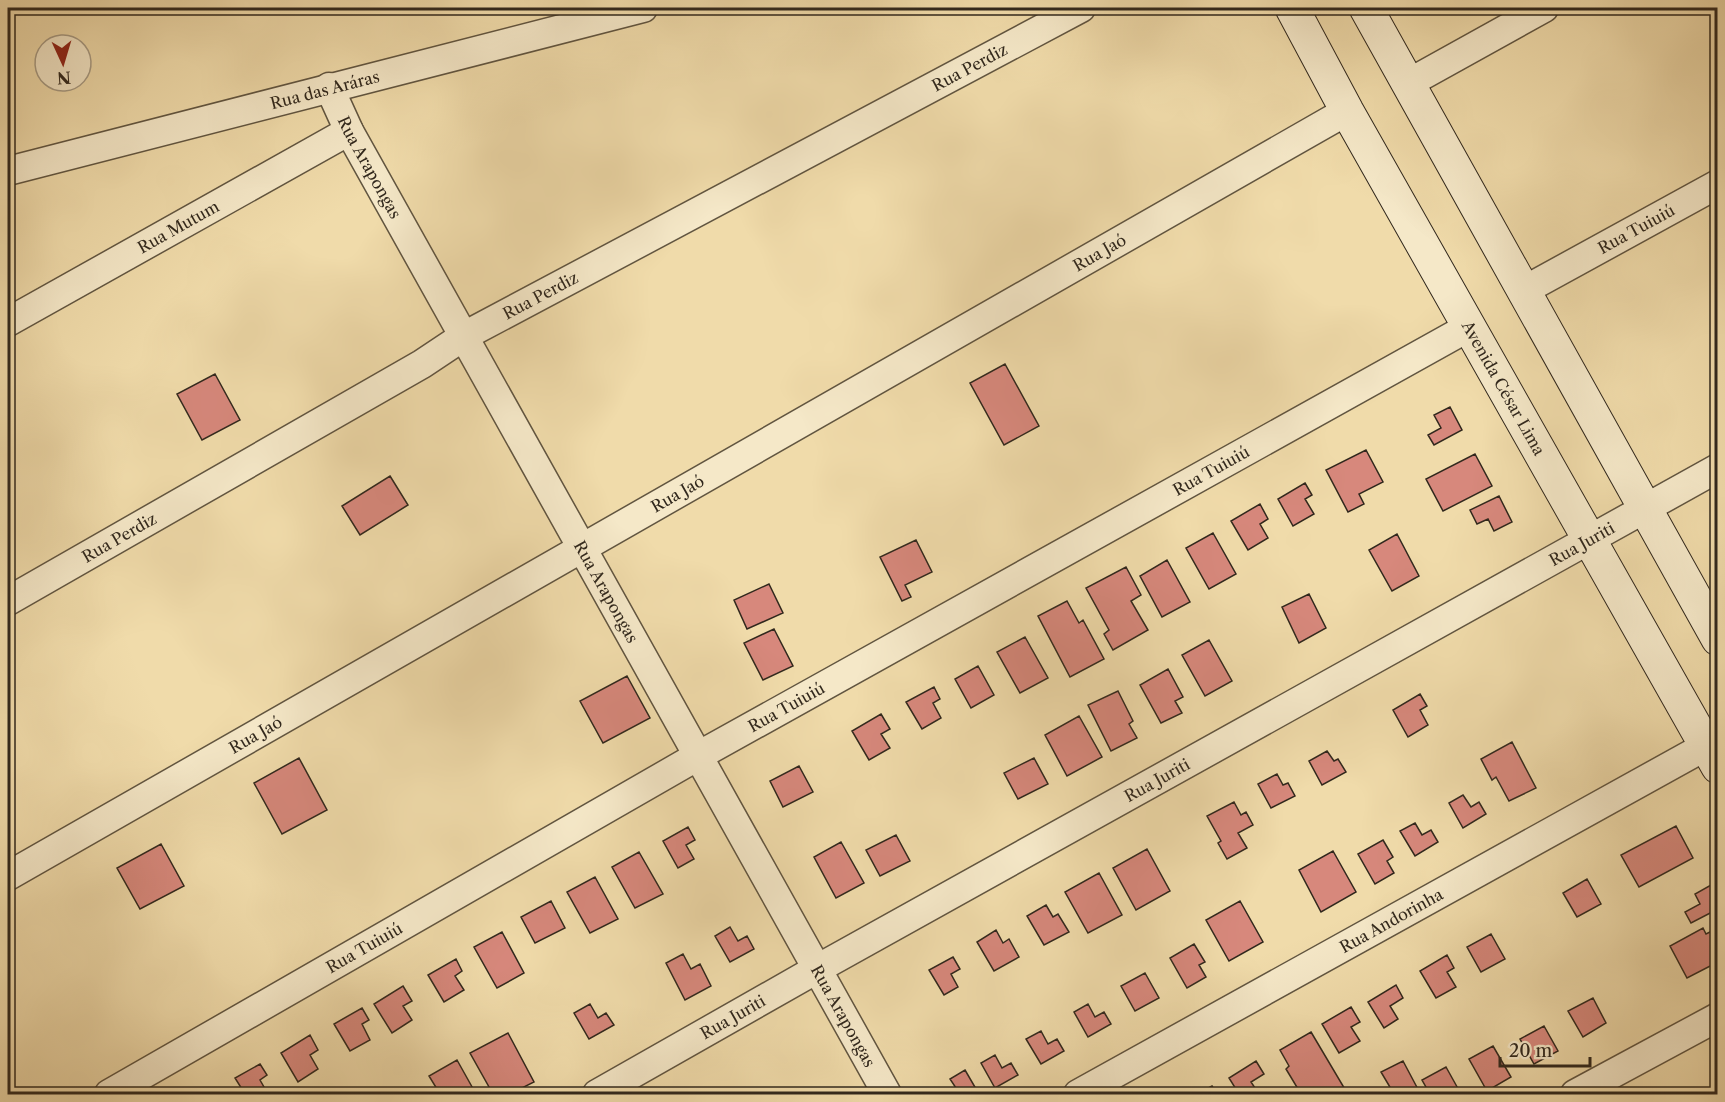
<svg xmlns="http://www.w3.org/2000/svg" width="1725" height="1102" font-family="'Libre Caslon Text',serif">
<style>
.building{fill:#d7887c;stroke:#31281d;stroke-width:1.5}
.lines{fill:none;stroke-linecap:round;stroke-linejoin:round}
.street-casing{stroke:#615540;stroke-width:31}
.secondary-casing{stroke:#31281d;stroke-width:35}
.street{stroke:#f5e8c8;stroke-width:28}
.secondary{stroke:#f5e8c8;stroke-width:33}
.labels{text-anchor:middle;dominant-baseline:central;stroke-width:4.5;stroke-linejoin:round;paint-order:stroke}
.street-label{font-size:16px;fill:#31281d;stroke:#f5e8c8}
</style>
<rect width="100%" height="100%" fill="#f0dbaa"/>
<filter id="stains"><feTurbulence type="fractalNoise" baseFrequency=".00333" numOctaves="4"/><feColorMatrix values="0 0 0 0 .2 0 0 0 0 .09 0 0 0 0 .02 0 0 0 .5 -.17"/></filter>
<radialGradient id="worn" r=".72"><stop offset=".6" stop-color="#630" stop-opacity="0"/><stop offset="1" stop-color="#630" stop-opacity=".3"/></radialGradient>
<path class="building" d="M1005 364 1039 426 1004 445 970 383Z
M215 374 240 420 202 440 177 394Z
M1450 407 1462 430 1434 445 1428 435 1441 428 1434 415Z
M1366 450 1383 482 1359 494 1364 504 1348 512 1326 470Z
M1475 454 1492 486 1443 511 1426 479Z
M390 476 408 505 360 535 342 506Z
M1305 483 1312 495 1305 499 1314 514 1293 526 1278 499Z
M1499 496 1512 522 1494 531 1488 519 1477 524 1470 510Z
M1260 504 1268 519 1260 524 1268 538 1248 550 1231 521Z
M1213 533 1236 574 1209 589 1186 548Z
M1397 534 1419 576 1392 591 1369 550Z
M916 540 932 572 905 585 911 597 902 601 880 557Z
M1167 560 1190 602 1162 617 1140 576Z
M1126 567 1141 595 1131 601 1148 630 1113 650 1104 634 1109 630 1086 588Z
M769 584 783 613 747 629 734 600Z
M1309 594 1326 628 1299 643 1282 607Z
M1067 601 1079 623 1083 620 1104 659 1070 677 1038 616Z
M774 629 793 666 763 680 744 643Z
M1025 637 1048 678 1020 693 997 652Z
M1209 640 1232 681 1205 696 1182 655Z
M978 666 994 695 971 708 955 679Z
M1168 669 1183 697 1175 701 1182 713 1161 723 1140 685Z
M627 676 650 718 603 743 580 701Z
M934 687 940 699 933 703 941 718 922 729 906 702Z
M1118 691 1133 721 1129 724 1137 738 1111 751 1088 705Z
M1420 694 1427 706 1420 710 1428 725 1408 737 1393 710Z
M881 714 890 729 881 734 890 748 869 760 852 731Z
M1079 716 1102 757 1067 776 1045 735Z
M1512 742 1536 788 1509 801 1496 777 1492 780 1481 759Z
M1327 751 1334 761 1338 759 1346 772 1322 785 1309 761Z
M299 758 327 810 282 834 254 783Z
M1034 758 1048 784 1018 799 1004 773Z
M799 766 813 792 783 807 770 781Z
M1277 774 1283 785 1288 783 1295 796 1271 808 1258 784Z
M1463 795 1471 807 1479 802 1486 814 1463 828 1449 803Z
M1234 802 1241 815 1246 812 1253 825 1238 833 1247 848 1227 859 1218 843 1221 841 1207 816Z
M1415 823 1422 835 1431 830 1438 842 1415 856 1400 831Z
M1676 826 1693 858 1639 887 1621 855Z
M688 827 695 840 686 845 694 859 678 868 663 841Z
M896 835 910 861 880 876 866 850Z
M1383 840 1393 857 1387 861 1394 873 1375 884 1358 854Z
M841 842 864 883 836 898 814 857Z
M161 844 184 886 140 909 117 868Z
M1147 849 1170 891 1136 910 1113 868Z
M1333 851 1356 892 1321 912 1299 870Z
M639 852 663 894 635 908 612 867Z
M1099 873 1122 915 1088 933 1065 892Z
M595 877 618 919 590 933 567 892Z
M1587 879 1601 904 1577 917 1563 893Z
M1711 885 1718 898V909L1691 923 1685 912 1700 904 1695 894Z
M551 901 565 928 535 943 521 917Z
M1240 901 1263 942 1229 961 1206 920Z
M1046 905 1053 917 1058 914 1069 932 1044 945 1027 916Z
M730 927 738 941 747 936 754 949 730 962 715 936Z
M1703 928 1706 934 1718 928V962L1687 978 1670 946Z
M996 930 1003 943 1009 939 1019 957 994 971 977 942Z
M502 932 524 973 497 988 474 947Z
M1491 934 1505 959 1481 972 1467 947Z
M1194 944 1205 962 1199 965 1206 977 1187 988 1170 958Z
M683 954 691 969 700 964 711 986 685 1000 666 963Z
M1447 955 1454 968 1447 972 1456 987 1436 998 1420 971Z
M953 957 960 969 951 974 958 987 944 995 929 970Z
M456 959 462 971 455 976 464 990 444 1002 428 975Z
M1145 973 1159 998 1135 1011 1121 986Z
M1396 985 1403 998 1390 1006 1398 1019 1384 1028 1368 1002Z
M403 986 412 1001 403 1006 412 1020 392 1033 374 1004Z
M1593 998 1606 1023 1583 1037 1568 1011Z
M590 1004 598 1018 606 1013 614 1025 589 1039 574 1013Z
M1088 1004 1095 1017 1104 1012 1111 1024 1088 1037 1074 1012Z
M1351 1007 1360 1022 1351 1027 1360 1041 1339 1053 1322 1024Z
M362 1008 369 1020 362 1024 370 1040 350 1051 334 1024Z
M1544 1026 1558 1051 1534 1064 1520 1039Z
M1041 1031 1048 1044 1057 1039 1064 1051 1041 1064 1026 1039Z
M1311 1032 1346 1091 1341 1094H1301L1286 1069 1289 1066 1280 1050Z
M508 1033 534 1082 510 1094H493L470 1053Z
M310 1035 318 1050 310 1055 318 1069 298 1082 281 1053Z
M1493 1046 1511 1077 1487 1091 1469 1059Z
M995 1055 1002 1068 1011 1063 1018 1075 995 1088 981 1063Z
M457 1060 476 1094H440L429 1076Z
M1256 1061 1264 1074 1251 1082 1259 1094H1239L1229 1078Z
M1403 1061 1420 1093 1417 1094H1394L1381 1072Z
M260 1064 267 1075 260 1080 268 1094H245L235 1078Z
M1446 1067 1461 1094H1430L1422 1080Z
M965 1070 979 1094H952L958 1091 950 1079Z
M1212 1086 1217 1094H1197Z
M214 1088 218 1094H202Z"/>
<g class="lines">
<g class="street-casing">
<g id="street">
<path d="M1407 84 1544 8"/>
<path id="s1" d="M329 87 349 131 887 1094"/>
<path id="s2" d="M8 171 643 8"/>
<path id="s3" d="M1523 291 1718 184"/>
<path id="s4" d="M8 322 349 131"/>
<path id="s5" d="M8 601 422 364 464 336 1081 8"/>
<path id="s6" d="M8 876 1347 111"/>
<path id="s7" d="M109 1094 698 756 1469 327"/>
<path id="s8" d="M597 1094 817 969 1718 468"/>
<path id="s9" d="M1078 1094 1706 746"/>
<path d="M1575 1094 1718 1017"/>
</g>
</g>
<g class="secondary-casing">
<g id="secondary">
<path id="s10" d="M1292 8 1347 111 1718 767"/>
<path d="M1366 8 1718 639"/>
</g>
</g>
<use href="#street" class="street"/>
<use href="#secondary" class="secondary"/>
</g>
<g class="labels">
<g class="street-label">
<text stroke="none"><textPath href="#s5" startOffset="1100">Rua Perdiz</textPath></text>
<text stroke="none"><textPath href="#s2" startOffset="327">Rua das Aráras</textPath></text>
<text stroke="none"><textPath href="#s1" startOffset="90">Rua Arapongas</textPath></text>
<text stroke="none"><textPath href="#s4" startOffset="195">Rua Mutum</textPath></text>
<text stroke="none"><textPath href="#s3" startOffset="129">Rua Tuiuiú</textPath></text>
<text stroke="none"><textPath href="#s6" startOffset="1257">Rua Jaó</textPath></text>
<text stroke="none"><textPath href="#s5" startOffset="614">Rua Perdiz</textPath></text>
<text stroke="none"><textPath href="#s10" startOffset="435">Avenida César Lima</textPath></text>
<text stroke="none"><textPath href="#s7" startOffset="1266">Rua Tuiuiú</textPath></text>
<text stroke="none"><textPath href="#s6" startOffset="771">Rua Jaó</textPath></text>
<text stroke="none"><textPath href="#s5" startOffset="128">Rua Perdiz</textPath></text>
<text stroke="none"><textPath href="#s8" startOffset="1128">Rua Juriti</textPath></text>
<text stroke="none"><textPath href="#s1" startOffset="576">Rua Arapongas</textPath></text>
<text stroke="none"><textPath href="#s7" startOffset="780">Rua Tuiuiú</textPath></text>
<text stroke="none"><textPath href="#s6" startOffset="285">Rua Jaó</textPath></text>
<text stroke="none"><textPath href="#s8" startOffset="642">Rua Juriti</textPath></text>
<text stroke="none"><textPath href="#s9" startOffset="358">Rua Andorinha</textPath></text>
<text stroke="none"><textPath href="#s7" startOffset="294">Rua Tuiuiú</textPath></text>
<text stroke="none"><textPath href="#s1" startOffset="1062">Rua Arapongas</textPath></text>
<text stroke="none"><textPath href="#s8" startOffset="156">Rua Juriti</textPath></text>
</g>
</g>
<rect width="1725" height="1102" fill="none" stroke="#f0dbaa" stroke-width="30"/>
<rect x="9" y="9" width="1707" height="1084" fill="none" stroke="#31281d" stroke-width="3"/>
<rect x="15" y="15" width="1695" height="1072" fill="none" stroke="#31281d" stroke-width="1.5"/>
<g transform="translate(63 63) rotate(176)"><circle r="28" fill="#f5e8c8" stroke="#a79b84" stroke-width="1.5"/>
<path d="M0-4.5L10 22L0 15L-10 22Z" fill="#8f2418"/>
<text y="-9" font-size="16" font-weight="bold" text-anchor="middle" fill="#31281d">N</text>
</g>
<path d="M1500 1057v9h90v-9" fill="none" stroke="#31281d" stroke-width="3"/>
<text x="1509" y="1057" font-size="18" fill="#31281d" stroke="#f5e8c8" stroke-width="4.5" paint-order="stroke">20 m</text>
<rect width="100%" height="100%" filter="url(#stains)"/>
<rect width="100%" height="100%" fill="url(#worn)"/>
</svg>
